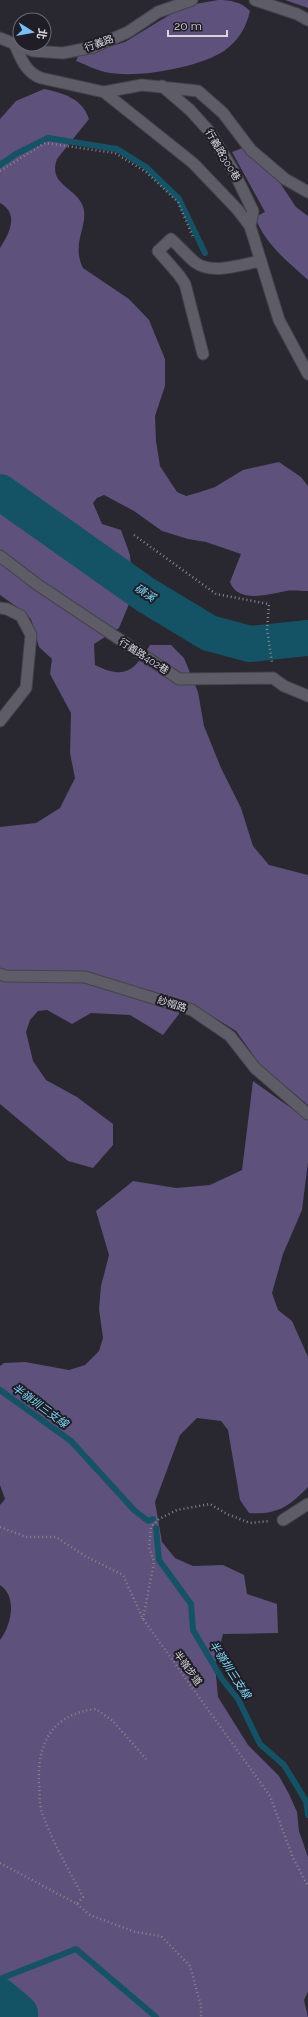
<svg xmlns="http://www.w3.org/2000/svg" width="308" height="2017" font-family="Raleway,'Noto Sans TC',sans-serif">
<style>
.forest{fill:#5e517b}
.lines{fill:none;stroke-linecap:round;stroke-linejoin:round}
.stream{stroke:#135365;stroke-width:6}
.river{stroke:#135365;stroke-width:36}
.service-casing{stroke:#45434b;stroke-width:13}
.minor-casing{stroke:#45434b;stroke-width:13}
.tertiary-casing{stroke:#45434b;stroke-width:13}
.path{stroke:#87858d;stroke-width:2.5;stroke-dasharray:1 3;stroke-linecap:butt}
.service{stroke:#5e5c66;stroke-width:11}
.minor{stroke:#5e5c66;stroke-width:11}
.tertiary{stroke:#5e5c66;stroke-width:11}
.labels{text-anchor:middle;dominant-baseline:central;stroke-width:4;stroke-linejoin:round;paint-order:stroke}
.street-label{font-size:10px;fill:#d8d6dc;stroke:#1f1d26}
.water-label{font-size:11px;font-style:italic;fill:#7bd7f7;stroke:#1f1d26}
</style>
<rect width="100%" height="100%" fill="#292730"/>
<path class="forest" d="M218 0C230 0 242 2 250 11 246 28 239 40 224 51 198 68 135 79 105 72 95 70 85 64 76 61L78 56 125 42 184 6Z
M285 0H308V8Z
M44 89C63 93 82 98 89 119L57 159C48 184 73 186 82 204 91 224 70 242 83 268L129 299 149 320 165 359V386L155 416 156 441 160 466 177 492 186 496 200 492 215 487 243 470 279 462 301 477 308 486V591C301 591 293 590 286 591 269 594 238 604 230 582L241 554 206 542 188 539 162 531 134 511 104 495 97 498 93 503 102 524 121 530 130 555 132 580 129 604 119 628 94 644 95 665C125 680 134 671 150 645H171L184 658 198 692 204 726 221 768 241 808 253 846 269 865 308 875V1105L261 1066 236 1031 194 1005 182 1010 163 1035 130 1015 91 1013 72 1024 47 1010 38 1011 30 1020 26 1032 33 1061 46 1080 77 1097 113 1124V1145L93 1168 68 1161 0 1104V827L36 823 60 808 75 778 70 753 71 713 50 674 52 659 39 647 31 619 21 610 0 595V248C9 234 20 214 0 203V119L16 101Z
M245 147 274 174 296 207 308 216V280C287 261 265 244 255 217L265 212 232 152Z
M253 1081 308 1120V1162L302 1210 283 1254 272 1293 278 1310 292 1321 308 1357V1487C289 1507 276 1515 249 1513L240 1500 228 1430 221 1421 197 1418 180 1435 155 1502 162 1542 175 1558 193 1566 223 1565 244 1575 247 1594 277 1604 278 1633 223 1634 215 1664 218 1697 248 1745 279 1776 289 1794 297 1812 299 1831 308 1857V1992L304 2000 308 2017H0V1640C11 1626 18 1597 0 1585V1505L5 1499 0 1485V1366L4 1363 25 1362 69 1370 85 1365 99 1351 103 1338 99 1309 101 1286 109 1255 96 1211 133 1181 176 1188 210 1185 242 1170Z"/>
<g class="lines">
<path class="stream" d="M0 165 16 154 48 138 117 149 146 167 179 199 205 253
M0 1390 71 1441 134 1510 148 1521 153 1519
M156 1528 159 1560 191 1604 193 1630 222 1679 238 1699 260 1744 284 1765 306 1801 308 1815
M0 1979 76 1949 156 2017"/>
<path class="river" d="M0 492 146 595 209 633 250 644 308 638
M0 1996 20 2013V2017"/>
<g class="service-casing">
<path id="service" d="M14 43C21 58 25 72 41 78L104 92 142 85 198 91 223 113 251 150 285 179 308 192
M162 86 190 110 209 131 233 170 253 211 250 226
M104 92 193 163 237 209 250 226 279 320 308 374
M203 354 185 284 179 275 158 251 171 239C180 247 187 256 196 263 213 275 242 264 261 261
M0 556 38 585 179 679 273 678 284 686 308 696
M0 608 7 609 21 616 31 635 26 688 0 721
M283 1520 308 1504"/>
</g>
<g class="minor-casing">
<path id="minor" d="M0 974 5 976 85 977 192 1010 230 1036 255 1068 308 1114"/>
</g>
<g class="tertiary-casing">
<path id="tertiary" d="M255 0 297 14 308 20
M0 38 33 51 63 53 94 47 128 32 158 12 192 0"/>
</g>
<path class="path" d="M0 171 45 143 115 153 146 172 178 202 193 237
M134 535 216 594 269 604 267 629 272 663
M0 1527 26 1537H56L85 1556 123 1575 143 1619 270 1796 293 1858 308 1886
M143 1619 154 1562 149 1547 151 1527 159 1519 177 1510 210 1504 227 1514 250 1523 269 1521
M0 1863 77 1904 83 1897C68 1868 51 1840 41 1809 39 1801 40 1792 39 1784 37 1743 52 1714 96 1709L113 1721 146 1759
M77 1904 90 1915 135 1932 161 1936 190 1966 201 2006V2017"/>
<use href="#service" class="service"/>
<use href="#minor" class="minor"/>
<use href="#tertiary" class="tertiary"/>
</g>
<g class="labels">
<g class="street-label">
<text transform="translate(99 43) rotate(-19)">行義路</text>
<text transform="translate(223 155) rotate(59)">行義路300巷</text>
<text transform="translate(144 656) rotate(33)">行義路402巷</text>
<text transform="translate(172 1004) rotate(18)">紗帽路</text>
<text transform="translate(188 1668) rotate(54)">半嶺步道</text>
</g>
<g class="water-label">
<text transform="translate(145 593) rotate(33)">磺溪</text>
<text transform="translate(40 1406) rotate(36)">半嶺圳三支線</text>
<text transform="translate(230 1670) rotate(57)">半嶺圳三支線</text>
</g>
</g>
<g transform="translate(32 32) rotate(101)"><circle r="19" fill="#1f1d26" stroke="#69676f"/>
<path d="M0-3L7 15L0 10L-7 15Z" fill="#76c0f7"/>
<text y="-6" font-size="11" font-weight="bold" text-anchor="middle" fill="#d8d6dc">北</text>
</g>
<path d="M168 30v6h59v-6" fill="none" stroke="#d8d6dc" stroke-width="2"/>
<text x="174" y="30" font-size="12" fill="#d8d6dc" stroke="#1f1d26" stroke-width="3" paint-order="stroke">20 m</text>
</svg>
